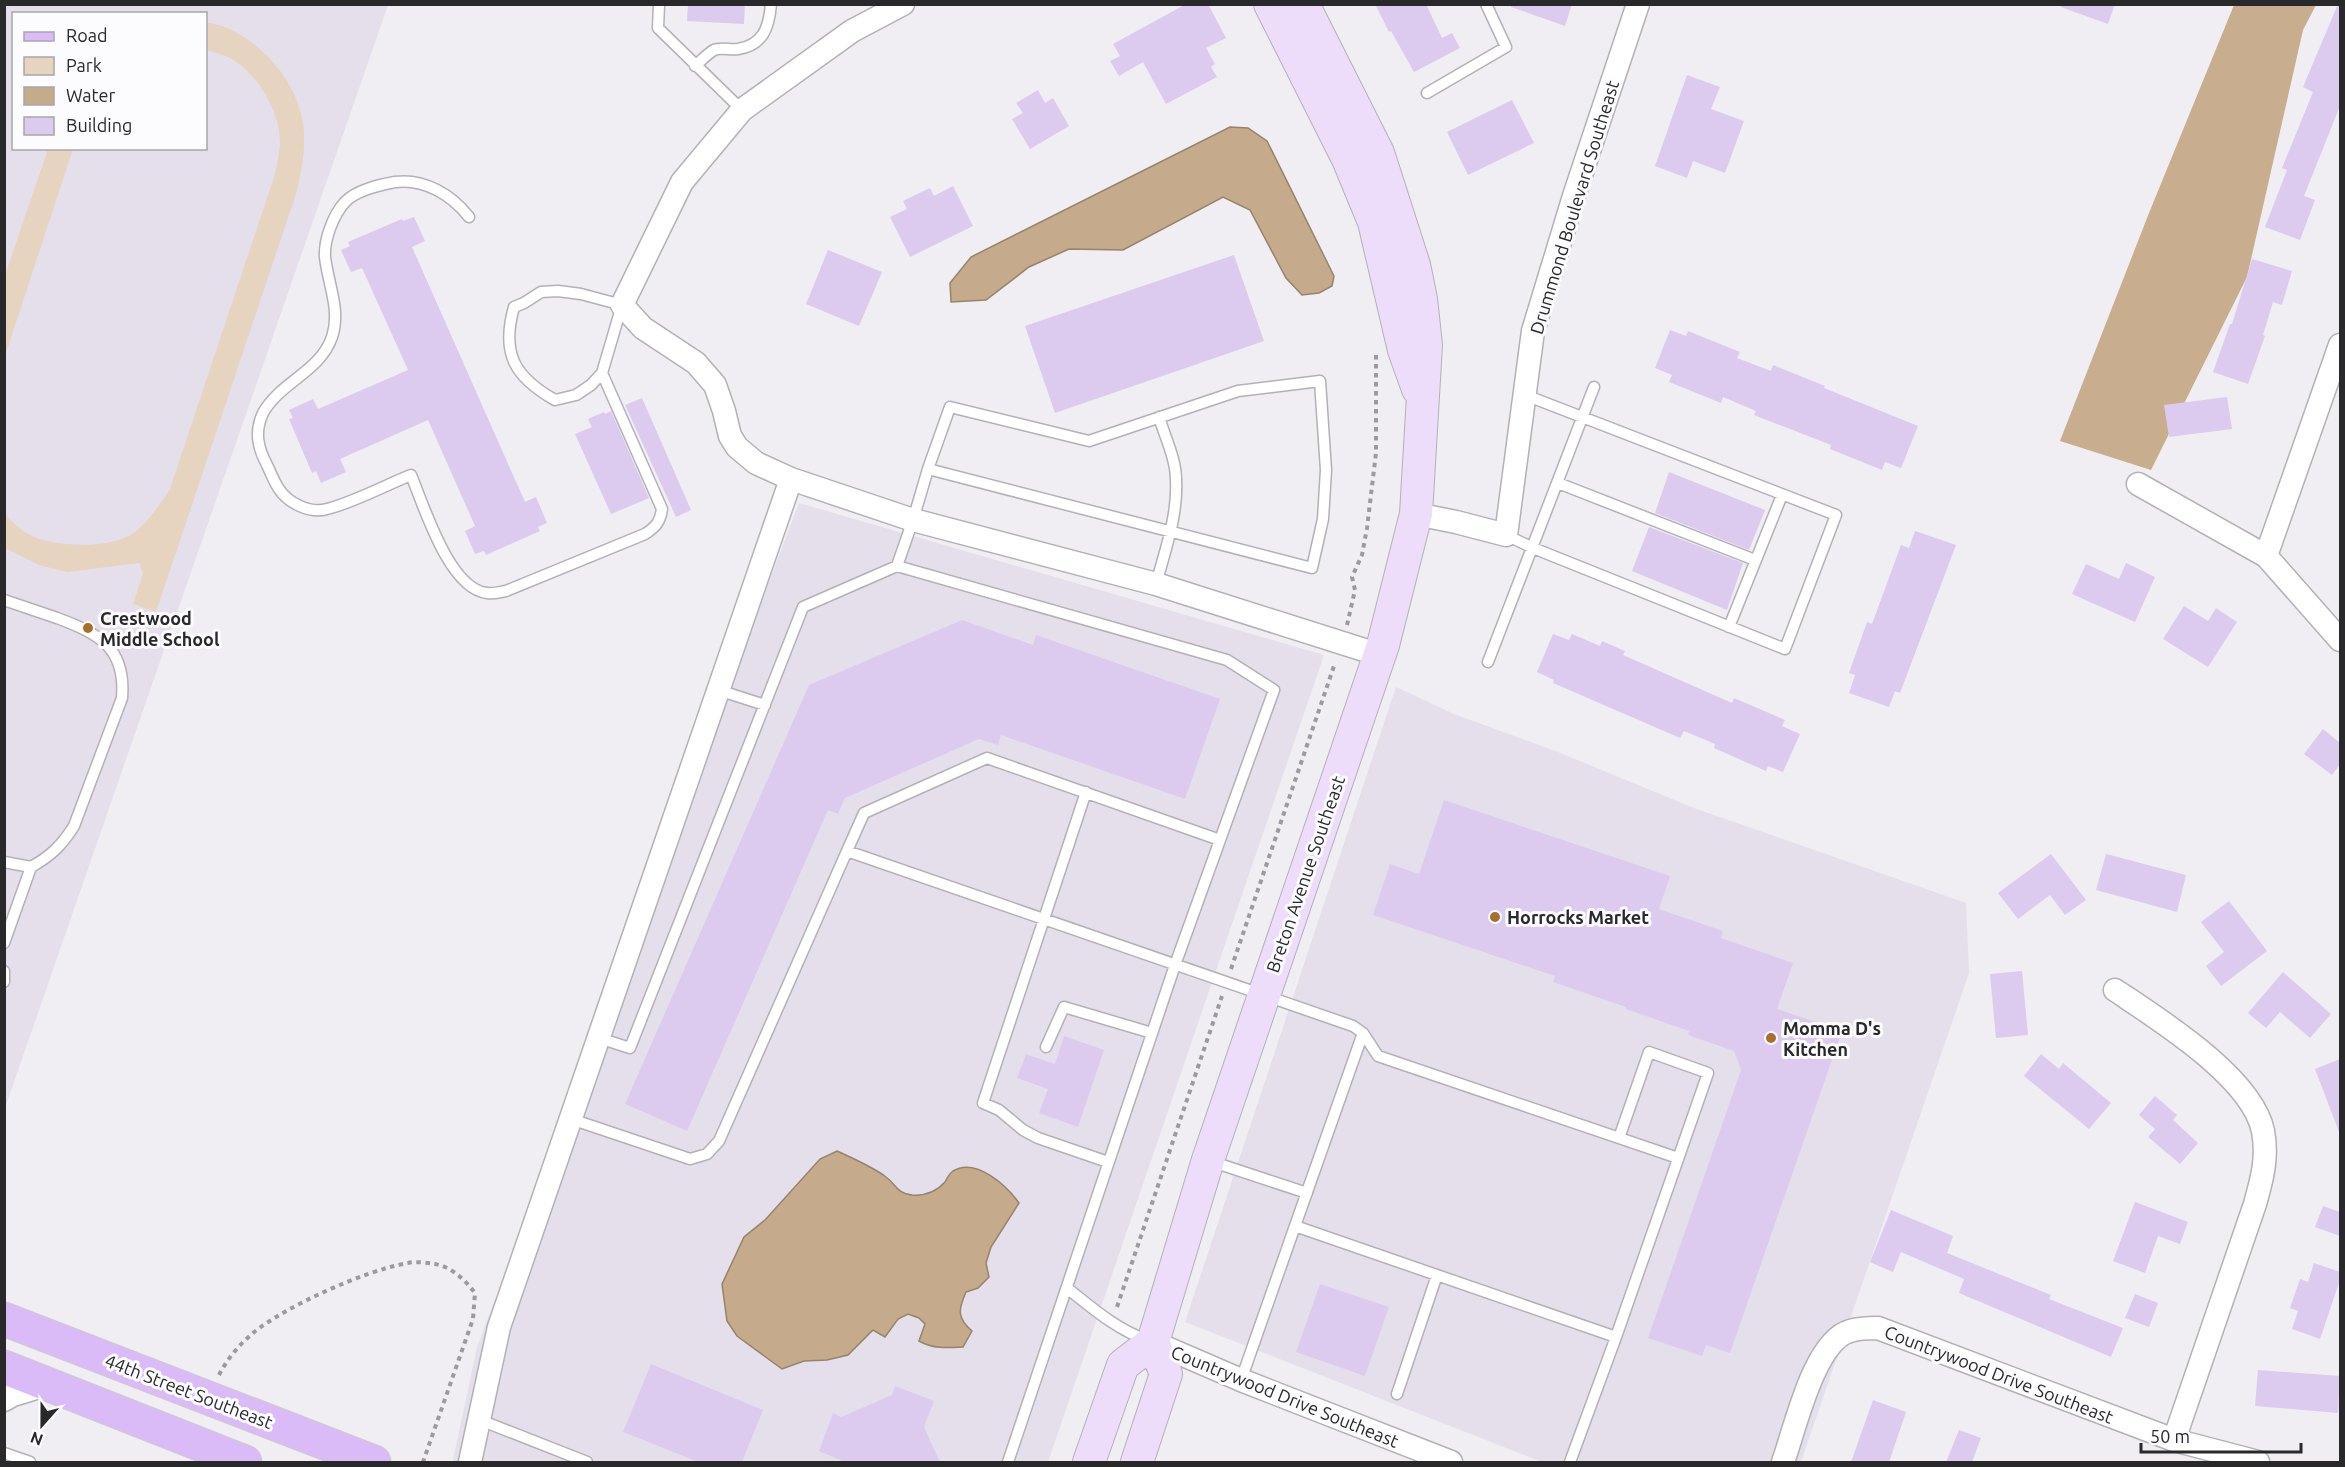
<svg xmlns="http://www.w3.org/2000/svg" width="2345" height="1467" font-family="Ubuntu,sans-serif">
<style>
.built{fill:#e5dfec;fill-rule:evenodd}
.green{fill:#e6d4c1}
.forest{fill:#c8ad8e}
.water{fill:#c5aa8b;stroke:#96836e;stroke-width:1.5}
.building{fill:#dccbef}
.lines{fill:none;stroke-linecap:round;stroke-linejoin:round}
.lane-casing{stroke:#b3b1b6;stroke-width:13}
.street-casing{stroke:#b3b1b6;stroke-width:25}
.secondary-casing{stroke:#b3b1b6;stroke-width:34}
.primary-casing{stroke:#cccbcc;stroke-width:35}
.path{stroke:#9d9a9f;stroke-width:4;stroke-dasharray:4.5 4.5;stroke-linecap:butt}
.lane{stroke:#fff;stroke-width:10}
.street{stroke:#fff;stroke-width:22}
.secondary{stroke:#edddfb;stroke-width:32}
.primary{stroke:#dabbf7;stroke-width:33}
.poi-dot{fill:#a5702a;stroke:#fcfbfe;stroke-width:2}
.labels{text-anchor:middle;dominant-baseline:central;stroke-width:6;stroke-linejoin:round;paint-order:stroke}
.street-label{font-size:18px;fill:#29282a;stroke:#fcfbfe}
.poi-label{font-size:18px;font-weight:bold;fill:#29282a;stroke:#fcfbfe;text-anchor:start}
</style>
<rect width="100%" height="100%" fill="#f0edf3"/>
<path class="built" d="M5 5H388L5 1108ZM14 14H206V148H14Z
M799 503 1324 655 1048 1462H458L453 1460 477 1347Z
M1396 687 1454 714 1558 752 1694 808 1966 903 1969 973 1801 1462H1542L1185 1322Z"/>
<path class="green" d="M206 22C214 24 224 26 232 30 270 50 302 90 304 133 305 154 301 174 296 194L156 612 133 604 143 573 139 563 67 572 39 565 5 548V513C12 523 25 534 37 538 62 547 113 549 135 532 150 520 160 504 170 489L275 174C277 164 280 152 280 142 280 110 256 71 228 57 221 54 213 52 206 50Z
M48 149H73L5 356V275Z"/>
<path class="forest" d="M2234 5H2316L2303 30 2247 277 2151 470 2060 441 2149 213Z"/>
<path class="water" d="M1230 127 1248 128 1267 141 1334 276 1332 286 1319 293 1302 295 1286 278 1250 210 1223 197 1123 250 1069 249 1029 267 986 300 951 302 950 283 971 257Z
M837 1151C852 1158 873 1167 886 1177 897 1185 896 1193 912 1195 926 1196 936 1192 945 1182 947 1178 950 1173 953 1171 976 1157 1007 1186 1019 1203L991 1247 986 1263 989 1277 978 1288 966 1292C958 1310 957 1318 972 1331L963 1347C947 1348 933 1349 919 1341L925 1324 919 1318 908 1314 898 1319 885 1337 873 1330 848 1355 827 1360 804 1361 782 1369 737 1336 727 1321 722 1284 744 1237 765 1220 820 1159Z"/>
<path class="building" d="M688 4H745L744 24 687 21Z
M1186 4H1208L1226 38 1206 48 1215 64 1211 67 1217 77 1166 104 1143 62 1119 76 1110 61 1120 56 1113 44Z
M1375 4H1426L1442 38 1452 33 1460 48 1414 72 1391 31 1389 32Z
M1511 4H1572L1565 26 1511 7Z
M2062 4H2115L2108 24 2061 7Z
M2338 4H2340V106L2304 196 2315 200 2300 240 2265 227 2287 170 2282 168 2313 92 2303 87Z
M1687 75 1720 87 1711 109 1744 121 1725 173 1693 161 1687 178 1655 166Z
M1038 90 1045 103 1053 98 1069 126 1030 149 1012 119 1023 113 1016 103Z
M1512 100 1534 143 1468 175 1447 132Z
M953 186 973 226 910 257 890 217 907 209 903 201 930 188 934 196Z
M414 217 425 241 412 247 525 502 536 497 547 523 538 527 540 531 486 555 484 551 475 554 465 531 475 526 428 420 340 459 346 472 321 483 316 471 312 473 289 419 293 418 289 410 313 399 318 409 408 370 362 268 351 272 341 250 350 246 348 242 402 219 403 221Z
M828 250 882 272 859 326 806 304Z
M1234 255 1264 341 1055 413 1025 326Z
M2252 259 2292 271 2282 305 2273 302 2263 335 2265 336 2248 384 2213 372 2230 324H2232Z
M1670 330 1686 336 1688 331 1740 352 1737 358 1771 371 1773 365 1825 386 1824 388 1918 426 1901 468 1885 462 1882 470 1830 449 1831 445 1754 415 1756 411 1723 397 1721 403 1669 382 1672 375 1655 368Z
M2227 397 2232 429 2169 437 2164 405Z
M642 398 691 510 676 517 625 405Z
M611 411 649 498 611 514 575 434 592 427 588 419 604 412 605 414Z
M1669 472 1765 510 1749 550 1655 513Z
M1649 527 1743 563 1727 610 1632 571Z
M1915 531 1956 545 1900 693 1895 691 1889 707 1849 693 1855 675 1849 673 1867 622 1872 624 1901 545 1909 548Z
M2126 563 2155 577 2135 622 2072 594 2086 564 2119 579Z
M2184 606 2208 621 2216 608 2237 622 2208 667 2163 639Z
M962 620 1033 645 1036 635 1220 699 1185 799 1001 735 998 745 979 739 845 798 838 814 828 810 687 1131 625 1104 809 685Z
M1553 634 1569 640 1572 634 1600 646 1602 641 1625 651 1623 655 1732 703 1734 698 1785 720 1782 726 1800 734 1783 772 1768 766 1766 771 1714 748 1715 744 1684 731 1680 738 1553 683 1554 680 1537 672Z
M2323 729 2340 743V764L2332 775 2304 754Z
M1444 800 1670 876 1659 909 1723 931 1721 938 1793 963 1777 1009 1842 1031 1730 1353 1706 1345 1702 1356 1648 1338 1741 1070 1734 1051 1688 1035 1689 1031 1626 1009V1007L1553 982 1555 976 1373 915 1390 864 1419 874Z
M2051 854 2086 900 2065 915 2050 895 2018 919 1998 893Z
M2106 854 2186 875 2177 912 2096 890Z
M2229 901 2267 951 2221 986 2206 966 2224 952 2201 922Z
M2022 971 2028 1035 1996 1038 1990 974Z
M2283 972 2331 1014 2310 1038 2280 1012 2266 1028 2248 1013Z
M1064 1036 1104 1050 1078 1127 1039 1113 1048 1089 1017 1078 1026 1054 1055 1064Z
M2041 1054 2059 1069 2063 1063 2111 1103 2089 1129 2024 1076Z
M2340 1059V1131L2339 1132 2315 1069Z
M2155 1096 2177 1115 2173 1120 2198 1143 2180 1164 2148 1137 2155 1129 2139 1115Z
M2135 1202 2188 1222 2180 1244 2158 1236 2145 1273 2113 1261Z
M2323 1206 2340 1212V1236L2315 1227Z
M1891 1210 1953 1236 1947 1253 2051 1295 2049 1299 2123 1328 2111 1357 1959 1293 1964 1279 1901 1252 1893 1272 1870 1262Z
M2314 1263 2340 1272V1280L2320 1339 2292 1329 2298 1311 2290 1308 2300 1279 2308 1282Z
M1320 1284 1389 1307 1365 1376 1296 1352Z
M2135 1294 2158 1303 2149 1327 2125 1318Z
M651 1364 763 1410 742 1462H698L623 1432Z
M2258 1370 2340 1376 2338 1413 2255 1406Z
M895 1386 934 1401 924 1427 940 1462H844L819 1451 833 1413 841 1417 892 1395Z
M1873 1400 1906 1412 1889 1462H1851Z
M1959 1430 1981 1438 1972 1462H1946Z"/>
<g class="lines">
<g class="lane-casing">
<path id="lane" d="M659 4 658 28 742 110
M695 66C701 61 707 54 714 50 720 47 730 50 738 49 763 45 769 28 771 4
M1427 93 1506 47 1486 4
M469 217C452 195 424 178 395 182 379 185 356 190 345 202 333 215 324 240 325 257 328 284 341 310 332 337 320 372 280 382 263 413 254 432 258 448 267 465 271 473 274 482 279 489 288 503 310 514 327 509 352 503 386 485 411 475 424 506 449 589 487 593 493 594 500 592 506 591L645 534C656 527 660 522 662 509L602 373
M558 291 581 294 622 305 602 373 591 385 576 395 555 400C514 377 501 353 514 307L524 303 541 292Z
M1320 381 1326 470 1323 519 1312 568 928 469 950 407 1089 441 1238 391Z
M1558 483 1755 560
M1506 535 1533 548 1785 649 1836 515 1525 395
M897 566 913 520 928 469
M1156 584C1165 551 1178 515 1176 480 1176 459 1165 437 1159 417
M4 600C22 606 39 612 57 618 100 634 126 648 122 698L74 826C62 845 51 856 31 867L4 943
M1729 627 1782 495
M1488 662 1594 387
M718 690 765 705
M1086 792 983 1103 999 1110 1023 1130 1038 1138 1108 1162
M847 851 864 813 987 758 1220 840
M4 862 31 867
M4 971V982
M1363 1033 1295 1226 1616 1337 1708 1073 1649 1052 1619 1138
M599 1038 630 1048 803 607 897 566 1227 660 1274 690 1175 965 1008 1462
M1046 1047 1064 1007 1152 1033
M571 1119 690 1159 707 1154 719 1141 847 851 1353 1026 1363 1033 1378 1056 1678 1158
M1210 1161 1307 1193
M1067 1288C1091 1307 1117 1330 1147 1340
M1241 1380 1295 1226
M1397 1394 1437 1275
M480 1420 587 1462
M4 1453 30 1462
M1570 1462 1616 1337"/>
</g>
<g class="street-casing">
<path id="street" d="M903 4 852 31 742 110 682 182 622 305 643 328 696 363 715 385 724 411 730 436 737 447 756 463 791 479 913 520 1156 584 1380 655
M2138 484 2266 556 2340 640
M1416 514 1456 522 1506 535 1533 331 1574 196 1638 4
M2266 556 2340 345
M2115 990C2158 1019 2252 1077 2263 1131 2268 1158 2262 1179 2255 1204L2174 1440
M1153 1342 1241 1380 1451 1462
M4 1400 13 1395 49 1384
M470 1462 499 1327 791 479
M1783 1462C1795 1429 1814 1341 1850 1331 1859 1328 1869 1328 1878 1328L2174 1440 2258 1462"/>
</g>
<g class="secondary-casing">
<path id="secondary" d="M1270 4 1348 159 1374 222 1404 350 1418 389
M1089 1462 1123 1365 1153 1342 1208 1160 1383 645 1416 514 1426 345 1421 299 1414 265 1378 153 1303 4
M1137 1462 1166 1374 1153 1342"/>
</g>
<g class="primary-casing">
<path id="primary" d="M4 1319 374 1462
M4 1367 245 1462"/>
</g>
<path class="path" d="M1347 625 1355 590 1352 577 1362 555 1367 528 1376 453V352
M1231 969 1335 663
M1117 1307 1222 996
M219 1375C227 1359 240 1344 253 1333 286 1306 366 1270 408 1263 416 1261 427 1263 435 1264 452 1267 465 1280 475 1293L473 1319 423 1462"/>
<use href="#lane" class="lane"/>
<use href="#street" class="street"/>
<use href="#secondary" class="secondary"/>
<use href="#primary" class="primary"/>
</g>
<g class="poi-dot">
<circle cx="88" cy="628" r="6"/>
<circle cx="1495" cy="917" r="6"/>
<circle cx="1771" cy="1038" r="6"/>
</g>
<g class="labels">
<g class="street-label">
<text transform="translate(1574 207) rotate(-73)">Drummond Boulevard Southeast</text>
<text transform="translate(1305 874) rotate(-71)">Breton Avenue Southeast</text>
<text transform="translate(1999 1374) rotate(21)">Countrywood Drive Southeast</text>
<text transform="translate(189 1391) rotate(21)">44th Street Southeast</text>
<text transform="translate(1285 1396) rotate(22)">Countrywood Drive Southeast</text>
</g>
<g class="poi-label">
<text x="100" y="618">Crestwood<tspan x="100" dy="21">Middle School</tspan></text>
<text x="1507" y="917">Horrocks Market</text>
<text x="1783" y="1028">Momma D's<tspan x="1783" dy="21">Kitchen</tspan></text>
</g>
</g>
<rect width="2345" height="1467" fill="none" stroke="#29282a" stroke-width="12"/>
<rect x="12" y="12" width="195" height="138" fill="#fcfbfe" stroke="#a8a7a9" stroke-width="1.5"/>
<rect x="24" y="32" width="30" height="9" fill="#dabbf7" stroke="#a8a7a9" stroke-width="1.5"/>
<text x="66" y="42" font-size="18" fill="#29282a">Road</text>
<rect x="24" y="57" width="30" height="18" fill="#e6d4c1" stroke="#a8a7a9" stroke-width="1.5"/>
<text x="66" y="72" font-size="18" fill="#29282a">Park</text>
<rect x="24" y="87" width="30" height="18" fill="#c5aa8b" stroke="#a8a7a9" stroke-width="1.5"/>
<text x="66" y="102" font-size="18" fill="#29282a">Water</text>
<rect x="24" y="117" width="30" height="18" fill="#dccbef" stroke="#a8a7a9" stroke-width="1.5"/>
<text x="66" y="132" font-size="18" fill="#29282a">Building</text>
<g transform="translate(42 1425) rotate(201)" stroke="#fcfbfe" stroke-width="4.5" paint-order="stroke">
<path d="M0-4.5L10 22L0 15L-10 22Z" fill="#29282a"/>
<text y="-9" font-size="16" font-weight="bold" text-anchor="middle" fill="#29282a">N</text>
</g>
<path d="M2141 1443v9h160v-9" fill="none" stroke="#29282a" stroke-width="3"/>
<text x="2150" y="1443" font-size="18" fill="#29282a" stroke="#fcfbfe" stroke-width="4.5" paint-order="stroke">50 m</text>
</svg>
